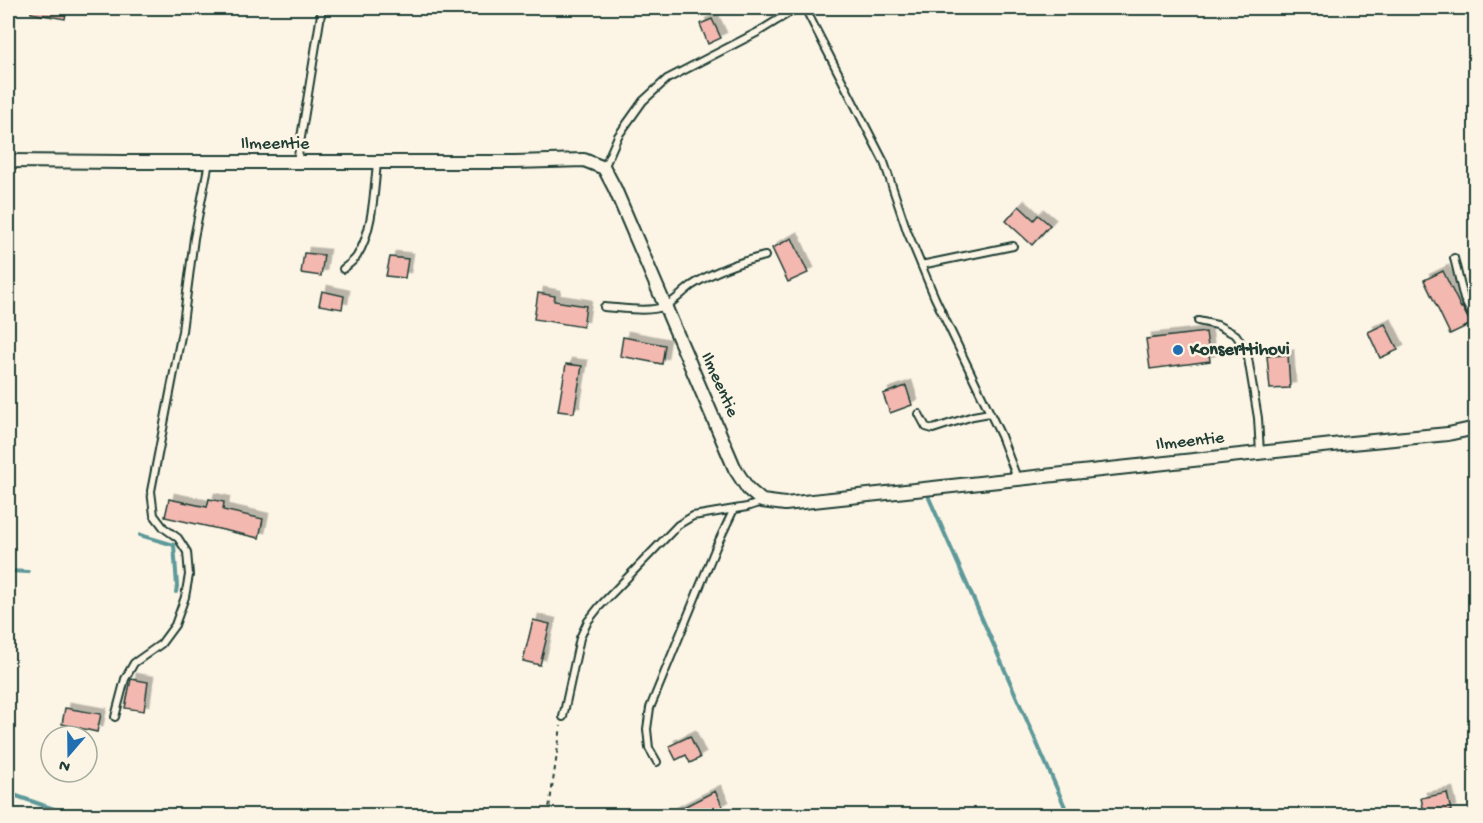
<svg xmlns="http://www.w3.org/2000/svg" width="1483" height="823" font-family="'Gochi Hand',sans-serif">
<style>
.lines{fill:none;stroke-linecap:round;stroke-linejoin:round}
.stream{stroke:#5d999a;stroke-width:4}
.building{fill:#f3b8b0;stroke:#1f3d34;stroke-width:1.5;filter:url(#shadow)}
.lane-casing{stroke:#1f3d34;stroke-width:10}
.street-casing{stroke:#1f3d34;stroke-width:16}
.path{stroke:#1f3d34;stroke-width:2;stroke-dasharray:4.5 4.5;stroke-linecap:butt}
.lane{stroke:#fcf5e5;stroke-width:6}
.street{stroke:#fcf5e5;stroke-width:12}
.poi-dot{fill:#1f6fb2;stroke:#fcf5e5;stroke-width:2}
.labels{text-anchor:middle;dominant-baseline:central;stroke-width:5;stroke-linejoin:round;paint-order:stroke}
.street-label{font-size:18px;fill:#1f3d34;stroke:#fcf5e5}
.poi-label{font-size:18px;font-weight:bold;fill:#1f3d34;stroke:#fcf5e5;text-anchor:start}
</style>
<defs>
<filter id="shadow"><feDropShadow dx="5.5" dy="-5.5" stdDeviation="0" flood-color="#0004"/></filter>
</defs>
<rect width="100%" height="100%" fill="#fcf5e5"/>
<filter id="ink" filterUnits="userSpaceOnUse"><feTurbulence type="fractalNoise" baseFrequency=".0167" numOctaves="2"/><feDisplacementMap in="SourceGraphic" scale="12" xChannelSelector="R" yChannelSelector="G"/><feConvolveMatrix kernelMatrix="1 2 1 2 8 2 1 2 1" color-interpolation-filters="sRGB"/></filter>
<g filter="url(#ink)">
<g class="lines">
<path class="stream" d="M929 498 1069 816
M140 535 174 545 177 586 176 592
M8 571 28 572
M8 793 74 816"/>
</g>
<path class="building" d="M31 8H67L65 19 31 13Z
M712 19 721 38 708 44 700 24Z
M1019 206 1034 220 1038 215 1050 225 1032 245 1006 221Z
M792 238 808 273 788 282 772 248Z
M304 253 324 255 321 276 301 273Z
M390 257 408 259 405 278 386 276Z
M1443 271 1461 308 1462 307 1471 324 1450 334 1424 280Z
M322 291 344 296 342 309 319 305Z
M538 293 555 296 554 301 586 306 583 327 534 319Z
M1385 324 1398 350 1380 358 1368 332Z
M1206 332 1210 361 1150 369 1146 339Z
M623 337 665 345 662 364 620 356Z
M1288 355 1290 388 1270 389 1267 356Z
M566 364 582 366 574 413 558 411Z
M906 386 912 405 890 413 883 394Z
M169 499 207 507 209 499 224 502 223 510 263 519 259 538 165 517Z
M533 620 550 624 540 665 523 661Z
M131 679 148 682 144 711 125 708Z
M65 708 101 714 97 732 62 724Z
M690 736 700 758 690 763 686 755 676 760 669 746Z
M715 791 723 807 707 816H666Z
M1447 793 1451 811 1425 816 1421 798Z"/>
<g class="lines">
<g class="lane-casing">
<path id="lane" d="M805 8 884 162 907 231 935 298 1001 436 1017 478
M297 162 322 8
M604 168 618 136 643 101 667 79 758 32 797 8
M1454 258 1464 299 1476 323
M921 265 1013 246
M343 269C348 265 354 261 357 256 373 231 374 191 377 163
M604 307C621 308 650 313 665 306 674 302 683 292 691 286 714 271 738 262 765 256
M1198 321 1217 325 1236 335 1247 352 1258 418 1260 453
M919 414 926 427 933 429 973 416 990 413
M115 717 125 679 134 663 161 644 175 625 185 597 189 575 187 552 178 538 164 528 154 515 151 491 182 331 194 238 209 162
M563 717 580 638 588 621 599 607 678 525 693 516 747 507 762 502
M657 762 649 748 647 729 650 708 716 547 734 509"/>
</g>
<g class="street-casing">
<path id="street" d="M8 161 122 162H515L584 160 604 168 615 189 735 469 748 489 762 501 785 504 1351 443 1448 434 1476 428"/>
</g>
<path class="path" d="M548 816 561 726"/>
<use href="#lane" class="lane"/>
<use href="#street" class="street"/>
</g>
</g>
<circle class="poi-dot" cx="1178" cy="350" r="6"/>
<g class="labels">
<g class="street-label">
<text x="275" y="144">Ilmeentie</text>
<text transform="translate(719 385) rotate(66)">Ilmeentie</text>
<text transform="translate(1190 442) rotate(-6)">Ilmeentie</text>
</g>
<g class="poi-label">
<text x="1190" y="350">Konserttihovi</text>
</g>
</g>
<rect width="1483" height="823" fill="none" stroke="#fcf5e5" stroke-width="30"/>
<rect x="15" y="15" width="1453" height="793" fill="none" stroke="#1f3d34" stroke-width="2" filter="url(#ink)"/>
<g transform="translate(69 754) rotate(200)"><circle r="28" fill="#fcf5e5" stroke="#a4ab9e" stroke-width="1.5"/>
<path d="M0-4.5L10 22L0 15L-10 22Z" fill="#1f6fb2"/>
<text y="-9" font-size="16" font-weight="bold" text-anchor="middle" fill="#1f3d34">N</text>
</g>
</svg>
